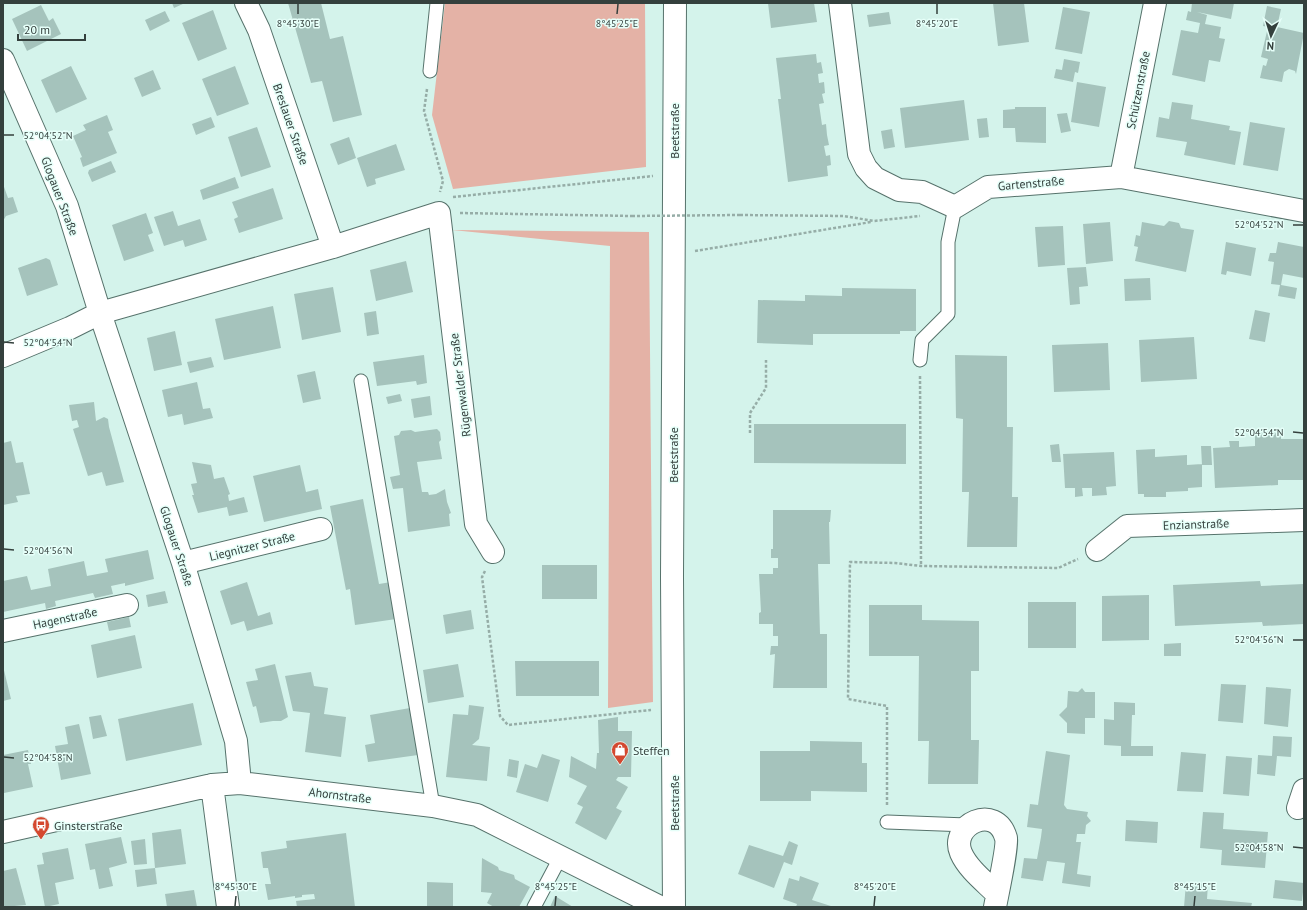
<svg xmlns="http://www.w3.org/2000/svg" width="1307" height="910" font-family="'PT Sans',sans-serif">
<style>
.green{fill:#e4b2a6}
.building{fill:#a5c3bc}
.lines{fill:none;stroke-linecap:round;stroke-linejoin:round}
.lane-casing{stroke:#56726b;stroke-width:15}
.street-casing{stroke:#56726b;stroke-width:24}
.secondary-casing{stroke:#56726b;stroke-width:24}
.path{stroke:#96ada7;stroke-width:2.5;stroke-dasharray:3 2;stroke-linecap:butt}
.lane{stroke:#fff;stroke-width:13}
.street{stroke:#fff;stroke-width:22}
.secondary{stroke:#fff;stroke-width:22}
.path-bridge{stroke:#96ada7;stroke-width:2.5;stroke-dasharray:3 2;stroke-linecap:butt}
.ticks{fill:none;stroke:#34403d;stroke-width:1.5}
.labels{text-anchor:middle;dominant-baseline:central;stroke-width:3;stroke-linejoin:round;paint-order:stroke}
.street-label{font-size:12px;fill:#34403d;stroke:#e6fff9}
.poi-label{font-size:12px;fill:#34403d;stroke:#e6fff9;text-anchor:start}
.ticks-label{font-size:10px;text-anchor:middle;fill:#34403d;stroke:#e6fff9;stroke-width:3;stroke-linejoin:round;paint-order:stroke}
</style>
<rect width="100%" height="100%" fill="#d4f3eb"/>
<path class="green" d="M445 3H645L646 167 453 189 432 115Z
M452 230 649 232 653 702 608 708 610 246Z"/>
<path class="building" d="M172 3H185L174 8Z
M288 3H321L330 39 343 36 362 115 333 122 322 81 311 83Z
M768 3H814L817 22 771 28Z
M993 3H1024L1029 42 998 46Z
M1192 3H1234L1231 19 1197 12 1207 15 1205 24 1221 27 1219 38 1225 39 1220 62 1209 60 1205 82 1172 75 1181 30 1198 33 1200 23 1186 20 1188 11 1191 12Z
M41 5 49 21 53 18 61 34 27 51 12 19Z
M1267 6 1281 9 1277 27 1304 33 1296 74 1295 71 1289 69 1284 72 1282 82 1260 78 1263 65 1266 66 1268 59 1261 57 1268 27 1263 26Z
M1063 7 1090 12 1082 54 1055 49Z
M213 10 227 49 198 61 182 23Z
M165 11 170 21 150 31 145 20Z
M889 12 891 24 869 27 867 15Z
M816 54 817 63 821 62 823 73 818 74 819 83 824 82 825 93 822 94 824 103 819 104 822 125 826 124 827 135 829 145 824 146 826 156 830 155 831 165 827 166 828 176 788 182 778 99H781L776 58Z
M1064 59 1080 62 1078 73 1075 72 1073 82 1054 78 1056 69 1062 70Z
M71 66 87 99 56 113 41 80Z
M235 66 249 104 217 116 202 79Z
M153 70 161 89 142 97 134 78Z
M1077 82 1106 87 1099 127 1071 122Z
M964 100 969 140 905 148 900 108Z
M1172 102 1193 105 1191 119 1230 126 1229 130 1241 132 1235 165 1184 155 1187 142 1156 137 1159 117 1169 119Z
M1015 107H1046V143L1016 142 1015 128H1003V110L1015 109Z
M1067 113 1071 131 1061 133 1057 114Z
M107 115 113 130 108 132 117 153 83 167 80 158 82 157 73 136 86 130 83 125Z
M211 117 215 127 196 135 192 124Z
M987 118 989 137 979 138 977 119Z
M1250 122 1285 128 1278 171 1243 165Z
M257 127 271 167 241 177 228 137Z
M892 129 895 147 884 149 881 131Z
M349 137 356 158 338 165 330 144Z
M396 144 405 170 375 179 376 184 367 187 357 158Z
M111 161 116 172 92 182 88 173 89 170Z
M235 177 239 188 203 200 200 190Z
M3 184 8 198 13 197 18 212 6 216 3 221Z
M273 188 283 219 239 233 234 219 238 217 232 202Z
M173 211 178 226 200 219 207 240 185 247 183 240 164 246 154 217Z
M146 213 153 233 148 235 154 251 124 261 112 225Z
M1169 221 1179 223 1181 228 1194 230 1186 272 1135 261 1138 247 1134 246 1136 235 1140 236 1142 222 1164 226Z
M1110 222 1113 261 1086 264 1083 224Z
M1063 226 1065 265 1038 267 1035 227Z
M1226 242 1256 248 1251 276 1227 271 1226 275 1221 274Z
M1278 242 1304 247V278L1283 274 1281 285 1297 288 1295 299 1278 296 1280 285 1271 284 1274 262 1268 261 1270 253H1276Z
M46 258 50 260 58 285 27 296 18 268Z
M406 261 413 292 376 301 370 270Z
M1086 267 1088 286 1079 287 1080 304 1070 305 1067 268Z
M1150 278 1151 300 1125 301 1124 279Z
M333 287 341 332 302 340 294 294Z
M842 288 916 289V331H900V334H813V345L757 343 758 300 805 301V295L842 296Z
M273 306 281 348 224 360 215 319Z
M1255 310 1270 313 1265 342 1249 339Z
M376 311 379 334 367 336 364 313Z
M175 331 182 365 154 371 147 338Z
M1194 337 1197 379 1141 382 1139 340Z
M1108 343 1110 390 1054 392 1052 345Z
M424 355 427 383 417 385 416 381 377 386 373 362Z
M955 355 1007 356V427H1013L1012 497H1018L1017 547H967L969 492H962L963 419 956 418Z
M211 357 214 367 190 373 187 362Z
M315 371 321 399 303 403 297 375Z
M197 382 203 409 210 408 213 418 184 425 182 414 168 417 162 390Z
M400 394 402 401 388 404 386 397Z
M430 396 432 415 414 418 411 399Z
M94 402 96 421 104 417 108 419 109 427 124 482 106 486 102 472 88 476 73 429 79 427 77 420 72 421 69 405Z
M754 424H906V464L754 463Z
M437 429 440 432 441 440 439 442 442 459 417 462 422 492H428L429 495 436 494 445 489 447 502 451 513 449 514 450 526 408 532 403 488 393 489 390 477 400 475 394 436 399 435 401 431 411 430 415 432Z
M1275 431 1276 435H1281V439H1304V480H1278V485L1215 488 1213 448 1230 447 1229 441H1239V447L1255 446V432Z
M11 441 16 463 23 462 30 494 16 496 18 502 3 505V443Z
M1059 444 1061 462H1052L1050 445Z
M1201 446H1211L1212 465H1202Z
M1155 449V457L1187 455V465L1202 464V487L1188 488V491L1166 492V497H1144V494H1138L1136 450Z
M1114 452 1116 486 1106 487 1107 495 1092 496V488H1082L1083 496 1075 497V488H1065L1063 454Z
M192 462 211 465 214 479 224 477 230 494 228 495 229 501 244 497 248 512 229 516 227 507 198 513 192 495H194L191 484 197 483Z
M300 465 306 492 318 489 322 509 264 522 253 476Z
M363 499 379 584 391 582 396 619 355 625 350 589 346 590 330 506Z
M773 510H831L830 522H829L830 564H818L820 634H827V688H773L775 654 770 655 771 646H778V636H773V624H759V613L761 612 759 574H773V568H778V558H771V549H773Z
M148 550 154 579 125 586V583L111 586 113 594 95 598 93 593 55 601 56 606 46 609 45 603 3 612V581L27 576 31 590 51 586 48 569 84 561 87 576 108 572 105 559Z
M542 565H597V599H542Z
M1260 581 1261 586 1304 584V624L1263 626 1262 622 1175 626 1173 585Z
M247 582 258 616 270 612 273 624 247 631 244 621 231 625 220 591Z
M165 591 168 603 148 607 146 595Z
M1149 595V640L1102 641V596Z
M1028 602H1076V648H1028Z
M869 605H922V620L979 621V671H971V740H979L978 784H928L929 741H918L919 656H869Z
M471 610 474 629 446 634 443 615Z
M129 617 131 627 109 631 107 622Z
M135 635 142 668 97 678 91 645Z
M1181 643V656H1164V644Z
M515 661H599V696H516Z
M275 664 288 717 281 721H273L260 723 256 706 253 707 246 682 258 680 255 669Z
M458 664 464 697 428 703 423 670Z
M3 666 11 699 3 701Z
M311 672 314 686 328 688 324 714 346 717 341 757 305 752 310 713 293 711 285 676Z
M1221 684 1246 685 1243 723 1218 721Z
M1266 687 1291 689 1288 727 1264 724Z
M1082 688 1085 692H1095V718H1085V734L1067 733V723L1059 715 1067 707 1068 691 1078 692Z
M1114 702 1135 703V715H1132L1131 746H1153V756H1121V746L1104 745V719L1114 720Z
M193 703 202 745 126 761 118 719Z
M469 705 484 707 479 739 472 745 490 747 487 781 446 777 453 714 468 715Z
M410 708 418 755 368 762 365 745 375 743 370 715Z
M101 715 107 736 93 739 89 717Z
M618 717V731H632L631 777H618L616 780 628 787 616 808 622 811 606 840 575 823 583 807 577 804 587 786 569 777 571 756 596 769 597 753H599L598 720Z
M79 724 91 774 61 780 55 746 68 744 65 727Z
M1273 736 1292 737 1291 757 1277 756 1275 776 1257 774 1258 755 1272 756Z
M810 741 862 742V763H867V792L811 791V801H760V751H810Z
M28 750 31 764H28L33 787 4 793 3 755Z
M1046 751 1070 755 1064 805 1067 809 1088 812 1087 816 1091 821 1086 825 1085 834H1077L1076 842H1081L1077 874 1091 876 1090 887 1062 883 1065 863 1047 861 1043 881 1021 878 1024 858 1037 859 1041 837 1042 829 1027 827 1030 804 1038 805Z
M1181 752 1206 754 1203 792 1177 791Z
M542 754 560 760 548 802 516 792 525 764 537 768Z
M1226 756 1252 758 1249 796 1223 794Z
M509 759 519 761 517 778 507 776Z
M1203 812 1224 813 1223 829 1268 832 1265 868 1221 865 1222 850 1200 848Z
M1126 820 1158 822 1157 843 1125 841Z
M181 829 186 864 155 868 152 833Z
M346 833 355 907H297L296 901 315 899 314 894 302 895V897L295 898V896L268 900 265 884H271L268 868H263L261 852 287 848 286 841Z
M121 837 127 863 109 868 113 886 99 889 95 869 90 870 85 844Z
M145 839 147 864 134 865 131 841Z
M789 841 798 845 792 865 784 862 774 888 738 874 749 845 783 856Z
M68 848 74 879 55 883 59 904 45 907 37 865 44 864 42 853Z
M482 858 498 867 499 870 514 875 515 879 530 887 519 907H494L487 903 492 893 481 892Z
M16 868 26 905 3 907V871Z
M155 868 157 884 137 887 135 870Z
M800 876 819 883 812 900 834 907H796L797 904 783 899 789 878 799 881Z
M1275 880 1304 883 1302 901 1273 898Z
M427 882 453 883V907H427Z
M1186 883 1208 884 1207 899 1252 903 1251 907H1184Z
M194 890 197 907H167L165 894Z
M555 896 573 907H550Z"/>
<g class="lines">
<g class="lane-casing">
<path id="lane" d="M430 71 437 3
M920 360 922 340 948 314V242L955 207
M361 381 433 806
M887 822 967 825
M534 907 561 856"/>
</g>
<g class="street-casing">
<path id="street" d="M246 3 259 30 333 247
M840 3 859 154 866 168 875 178 899 190 922 192 955 207 988 187 1121 177 1304 211
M3 60 67 206 100 313 183 563 236 741 240 783
M1121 177 1155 3
M3 356 70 328 100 313 333 247 439 213 476 524 493 552
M1097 550 1127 526 1304 520
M183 563 321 529
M3 631 127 605
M212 785 228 907
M1298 808 1304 790
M3 832 212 785 240 783 433 806 477 815 660 907
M995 907C997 896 1008 846 1006 838 996 802 949 825 961 853 968 869 985 882 997 894"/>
</g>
<g class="secondary-casing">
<path id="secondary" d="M674 907 672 577 675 3"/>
</g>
<path class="path" d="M427 89 424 111 443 181 440 192
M453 197 653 176
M460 213 632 216
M740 215 844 216 874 221 920 216
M695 251 871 222
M920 376 921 566
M750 433V413L766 388V360
M485 571 482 577 500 716 508 725 651 710
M887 805V706L848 699 850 562 895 563 921 566 1058 568 1078 559"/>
<use href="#lane" class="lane"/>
<use href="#street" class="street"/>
<use href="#secondary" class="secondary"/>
<path class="path-bridge" d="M632 216 740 215"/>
</g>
<path class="ticks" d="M298 14V4M617 14 618 4M937 14V4M4 135H14M1293 225H1303M4 342 14 343M1293 432 1303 433M4 549 14 550M1293 640H1303M4 757 14 758M1293 847 1303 848M235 906 236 896M555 906 556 896M874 906 875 896M1194 906 1195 896"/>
<defs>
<g id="shop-pin" transform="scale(0.9)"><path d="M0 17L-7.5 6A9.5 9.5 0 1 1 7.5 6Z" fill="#d4482f" stroke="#e6fff9"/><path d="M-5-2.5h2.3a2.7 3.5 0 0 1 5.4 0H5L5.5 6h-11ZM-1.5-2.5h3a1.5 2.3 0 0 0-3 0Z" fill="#fff"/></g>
<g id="bus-pin" transform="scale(0.9)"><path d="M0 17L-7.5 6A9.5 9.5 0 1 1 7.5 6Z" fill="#d4482f" stroke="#e6fff9"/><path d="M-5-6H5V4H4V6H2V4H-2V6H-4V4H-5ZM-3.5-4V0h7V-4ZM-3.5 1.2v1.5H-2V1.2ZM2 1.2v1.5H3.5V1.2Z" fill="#fff"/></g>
</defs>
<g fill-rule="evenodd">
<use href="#shop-pin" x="620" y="750"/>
<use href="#bus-pin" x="41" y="825"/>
</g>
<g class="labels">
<g class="street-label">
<text transform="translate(1138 90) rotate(-79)">Schützenstraße</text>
<text transform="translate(291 124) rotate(71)">Breslauer Straße</text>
<text transform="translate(674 131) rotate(-90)">Beetstraße</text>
<text transform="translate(1031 183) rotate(-5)">Gartenstraße</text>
<text transform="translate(60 196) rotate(69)">Glogauer Straße</text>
<text transform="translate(460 385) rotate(-97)">Rügenwalder Straße</text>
<text transform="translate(673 455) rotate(-90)">Beetstraße</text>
<text transform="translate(1196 524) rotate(-2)">Enzianstraße</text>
<text transform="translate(177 546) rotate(72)">Glogauer Straße</text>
<text transform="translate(252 546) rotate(-14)">Liegnitzer Straße</text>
<text transform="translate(65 618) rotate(-12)">Hagenstraße</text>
<text transform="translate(340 795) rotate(7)">Ahornstraße</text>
<text transform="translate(674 803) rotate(-90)">Beetstraße</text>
</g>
<g class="poi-label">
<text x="633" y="750">Steffen</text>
<text x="54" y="825">Ginsterstraße</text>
</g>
</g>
<g class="ticks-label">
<text x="298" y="27">8°45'30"E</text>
<text x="617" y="27">8°45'25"E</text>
<text x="937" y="27">8°45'20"E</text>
<text x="48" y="139">52°04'52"N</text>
<text x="1259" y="228">52°04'52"N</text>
<text x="48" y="346">52°04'54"N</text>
<text x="1259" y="436">52°04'54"N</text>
<text x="48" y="554">52°04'56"N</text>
<text x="1259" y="643">52°04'56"N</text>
<text x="48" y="761">52°04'58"N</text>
<text x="1259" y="851">52°04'58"N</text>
<text x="236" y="890">8°45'30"E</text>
<text x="556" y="890">8°45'25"E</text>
<text x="875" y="890">8°45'20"E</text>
<text x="1195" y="890">8°45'15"E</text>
</g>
<rect width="1307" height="910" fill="none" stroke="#34403d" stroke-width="8"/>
<g transform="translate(1271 36) rotate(184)" stroke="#e6fff9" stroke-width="3" paint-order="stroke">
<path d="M0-3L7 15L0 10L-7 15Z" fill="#34403d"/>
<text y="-6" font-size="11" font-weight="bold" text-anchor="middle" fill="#34403d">N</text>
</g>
<path d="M18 34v6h67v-6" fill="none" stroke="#34403d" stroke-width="2"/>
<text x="24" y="34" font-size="12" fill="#34403d" stroke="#e6fff9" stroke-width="3" paint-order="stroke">20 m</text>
</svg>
